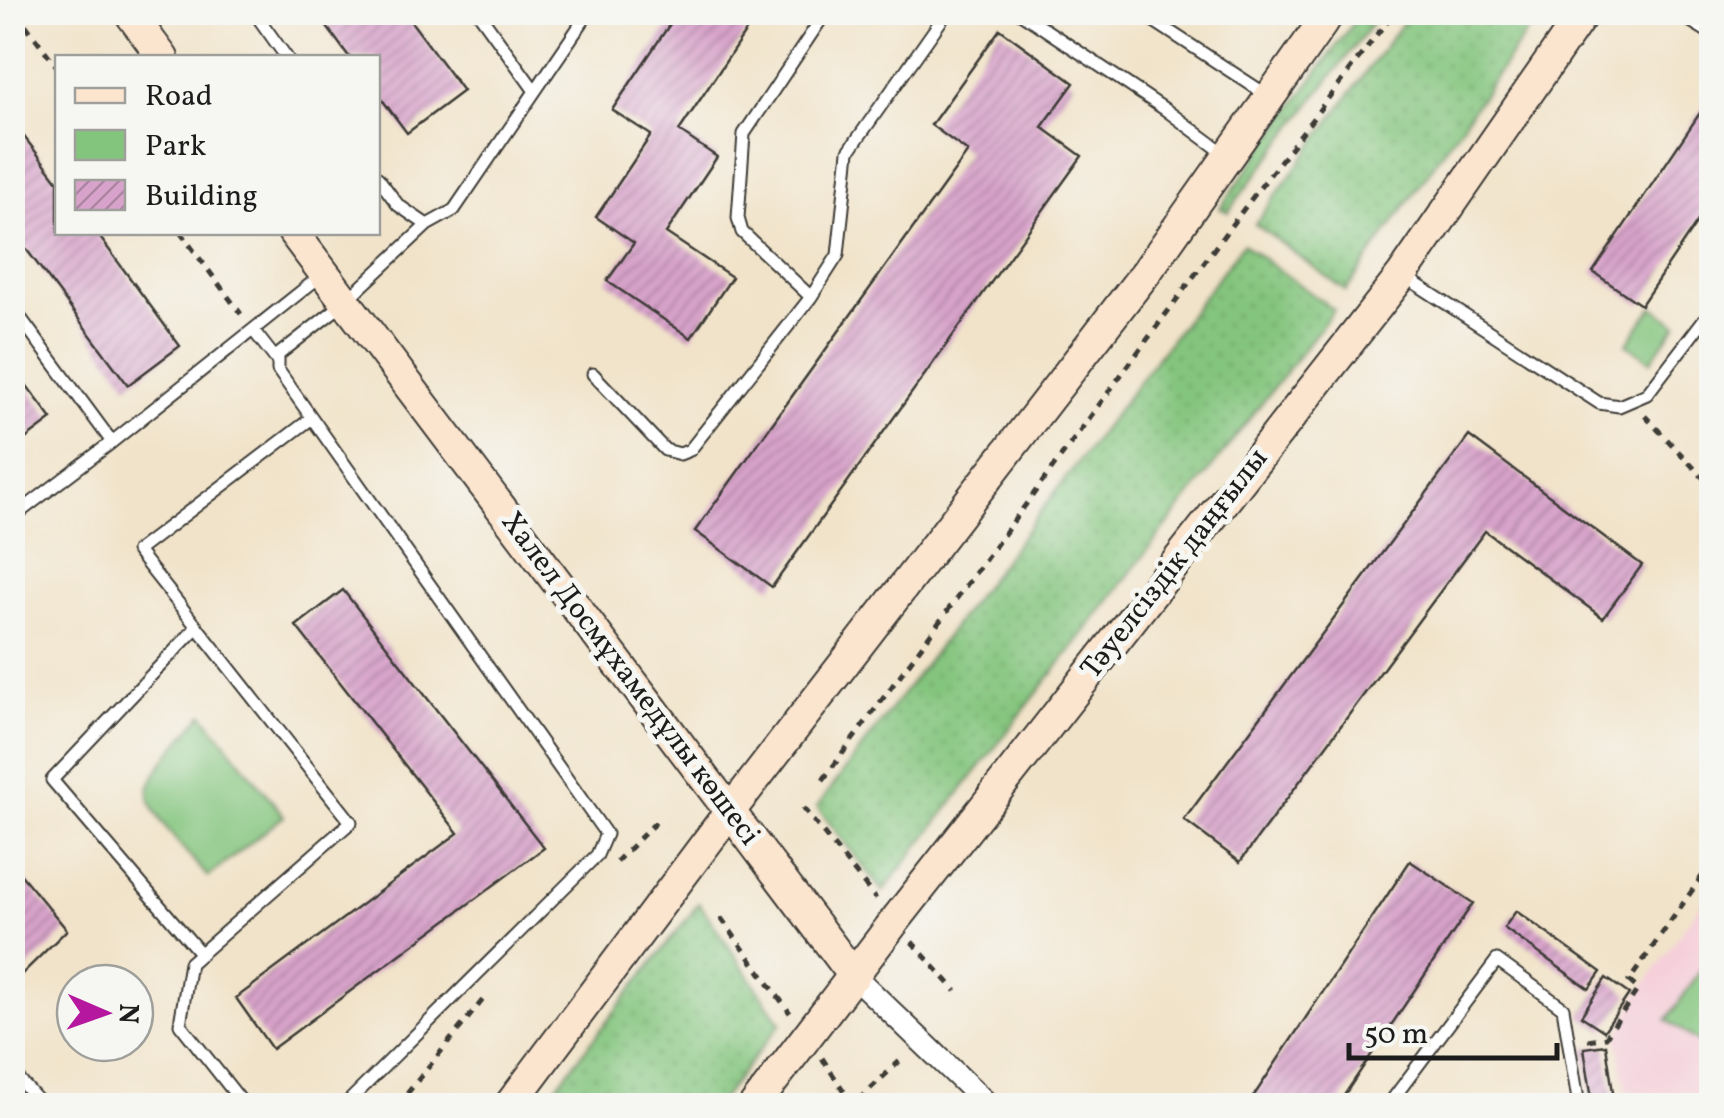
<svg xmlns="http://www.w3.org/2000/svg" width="1724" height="1118" font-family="Vollkorn,serif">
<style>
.built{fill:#f5cfda}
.grass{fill:url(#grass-dots);stroke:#50704d;stroke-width:2.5}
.green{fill:#84c57e;stroke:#50704d;stroke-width:2.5}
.building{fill:url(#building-hatch)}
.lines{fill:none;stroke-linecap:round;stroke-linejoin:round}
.lane-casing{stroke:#3c3a36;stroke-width:15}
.street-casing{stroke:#3c3a36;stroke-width:26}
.secondary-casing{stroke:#3c3a36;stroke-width:34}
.path{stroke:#3c3a36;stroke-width:5;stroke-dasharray:8 8;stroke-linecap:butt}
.lane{stroke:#fff;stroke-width:11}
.street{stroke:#fff;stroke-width:22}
.secondary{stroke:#fce5cf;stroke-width:30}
.labels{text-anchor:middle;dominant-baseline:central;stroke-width:10;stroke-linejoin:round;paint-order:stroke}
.street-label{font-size:30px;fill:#1c1c1c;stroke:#f6f6f2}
</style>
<defs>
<pattern id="grass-dots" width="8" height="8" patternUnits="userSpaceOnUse" patternTransform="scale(2.5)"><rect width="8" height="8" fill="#84c57e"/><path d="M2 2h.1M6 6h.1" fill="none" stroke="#71a96c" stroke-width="1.8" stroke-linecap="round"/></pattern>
<pattern id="building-hatch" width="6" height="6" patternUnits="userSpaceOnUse" patternTransform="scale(2.5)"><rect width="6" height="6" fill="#d8a3ca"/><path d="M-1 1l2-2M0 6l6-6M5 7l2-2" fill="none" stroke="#ae84a3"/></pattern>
</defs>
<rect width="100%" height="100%" fill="#f6f6f2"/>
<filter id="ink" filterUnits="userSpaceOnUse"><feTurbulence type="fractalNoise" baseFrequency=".01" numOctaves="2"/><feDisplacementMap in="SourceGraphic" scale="20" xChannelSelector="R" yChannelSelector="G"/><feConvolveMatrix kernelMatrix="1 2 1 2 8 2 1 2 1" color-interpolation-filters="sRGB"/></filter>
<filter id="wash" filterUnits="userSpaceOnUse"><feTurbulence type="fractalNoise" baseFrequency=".0048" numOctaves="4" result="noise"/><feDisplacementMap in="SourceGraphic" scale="40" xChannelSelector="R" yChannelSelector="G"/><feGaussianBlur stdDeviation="2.25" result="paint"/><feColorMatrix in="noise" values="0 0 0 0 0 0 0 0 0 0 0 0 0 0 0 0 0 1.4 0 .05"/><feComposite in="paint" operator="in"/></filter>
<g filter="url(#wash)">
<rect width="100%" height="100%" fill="#f1e3c9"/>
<path class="built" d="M1711 889V1105H1647L1626 1091 1617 1040 1637 996Z"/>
<path class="grass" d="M1410 12 1540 13 1346 291 1255 224Z
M1360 13H1380L1228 212 1220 208Z
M1243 244 1334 310 883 892 817 807Z
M699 903 781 1023 717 1105H542Z"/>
<path class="green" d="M1653 307 1677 324 1651 361 1627 344Z
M203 714 284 816 208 877C193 859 148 814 149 792 150 771 189 732 203 714Z
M1711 955V1051L1667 1020Z"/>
<g id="blocks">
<path class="building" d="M316 12H404L463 91 407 133 378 94V58H350Z
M678 12H759L679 131 717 157 666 233 732 277 691 338 607 281 634 243 596 217 651 135 612 110Z
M1000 29 1074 83 1042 127 1082 156 772 587 695 531 968 152 931 125Z
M1712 95V200L1641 305 1593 272Z
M12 121 58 181V232H96L180 346 128 385 12 230Z
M12 366 52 419 12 449Z
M1469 436 1642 565 1603 618 1485 531 1240 862 1184 820Z
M343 590 544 848 272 1049 236 998 458 833 296 626Z
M1410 861 1473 903 1337 1106H1247Z
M12 864 67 930 22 974 12 962Z
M1516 911 1601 972 1589 989 1504 928Z
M1606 978 1629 994 1604 1031 1581 1016Z
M1606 1045 1615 1106H1593L1584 1048Z"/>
</g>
</g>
<g filter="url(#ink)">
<use href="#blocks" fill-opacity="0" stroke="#3c3a36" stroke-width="2.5"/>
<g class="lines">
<g class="lane-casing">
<path id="lane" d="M254 12 287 58
M478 12 535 91
M1019 12 1166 110 1228 156
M1140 12 1270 97
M1676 12 1712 34
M378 178 398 205 427 225 454 210 589 12
M1404 276 1599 403 1619 406 1647 394 1712 309
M811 297 742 232 738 218 744 134 826 12
M12 307 22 320 12 327
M22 320 112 442 323 274
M253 330 278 362
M593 374 665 450 680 454 690 450 811 297 838 255 849 151 947 12
M12 518 112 442
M197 627 52 780 201 954
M12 1072 43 1106
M245 1106 180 1024 190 963 351 822 137 551 312 418
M344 1106 597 855 606 834 278 370V355L344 303 427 225
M1391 1106 1389 1104 1497 960 1563 1008 1579 1106"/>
</g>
<g class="street-casing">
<path id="street" d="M854 976 989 1106"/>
</g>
<g class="secondary-casing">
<path id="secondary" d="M129 12 163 58
M293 232 854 976
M509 1106 731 810 1147 271 1330 12
M754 1106 894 922 1402 275 1584 12"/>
</g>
<path class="path" d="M16 12 58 68
M180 232 241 314
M1645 416 1712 487
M823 780 1230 227 1394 12
M803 808 876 899
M616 862 656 822
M721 918 790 1013
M912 942 956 991
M1588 1040 1606 1037 1638 989 1629 981 1712 862
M822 1058 853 1105 903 1058
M397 1106 486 996"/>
<use href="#lane" class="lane"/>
<use href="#street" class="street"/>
<use href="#secondary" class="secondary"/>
</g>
</g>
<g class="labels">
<g class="street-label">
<text transform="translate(1175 564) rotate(-52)">Тәуелсіздік даңғылы</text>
<text transform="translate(630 679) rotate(53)">Халел Досмұхамедұлы көшесі</text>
</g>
</g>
<rect width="1724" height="1118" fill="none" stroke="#f6f6f2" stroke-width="50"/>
<rect x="55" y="55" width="325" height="180" fill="#f6f6f2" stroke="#9f9f9c" stroke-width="2.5"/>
<rect x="75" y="88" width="50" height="15" fill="#fce5cf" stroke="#9f9f9c" stroke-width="2.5"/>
<text x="145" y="105" font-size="30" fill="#1c1c1c">Road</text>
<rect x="75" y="130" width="50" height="30" fill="#84c57e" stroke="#9f9f9c" stroke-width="2.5"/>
<text x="145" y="155" font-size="30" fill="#1c1c1c">Park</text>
<rect x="75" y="180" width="50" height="30" fill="url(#building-hatch)" stroke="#9f9f9c" stroke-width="2.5"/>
<text x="145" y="205" font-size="30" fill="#1c1c1c">Building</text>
<g transform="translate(105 1013) rotate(92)"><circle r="48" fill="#f6f6f2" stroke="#9f9f9c" stroke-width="2.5"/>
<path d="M0-8L18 38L0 25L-18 38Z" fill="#b5179e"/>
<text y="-15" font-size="28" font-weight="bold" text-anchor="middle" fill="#1c1c1c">N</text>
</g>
<path d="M1349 1043v15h208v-15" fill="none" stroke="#1c1c1c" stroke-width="5"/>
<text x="1364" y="1043" font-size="30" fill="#1c1c1c" stroke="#f6f6f2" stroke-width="8" paint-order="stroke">50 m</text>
</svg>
